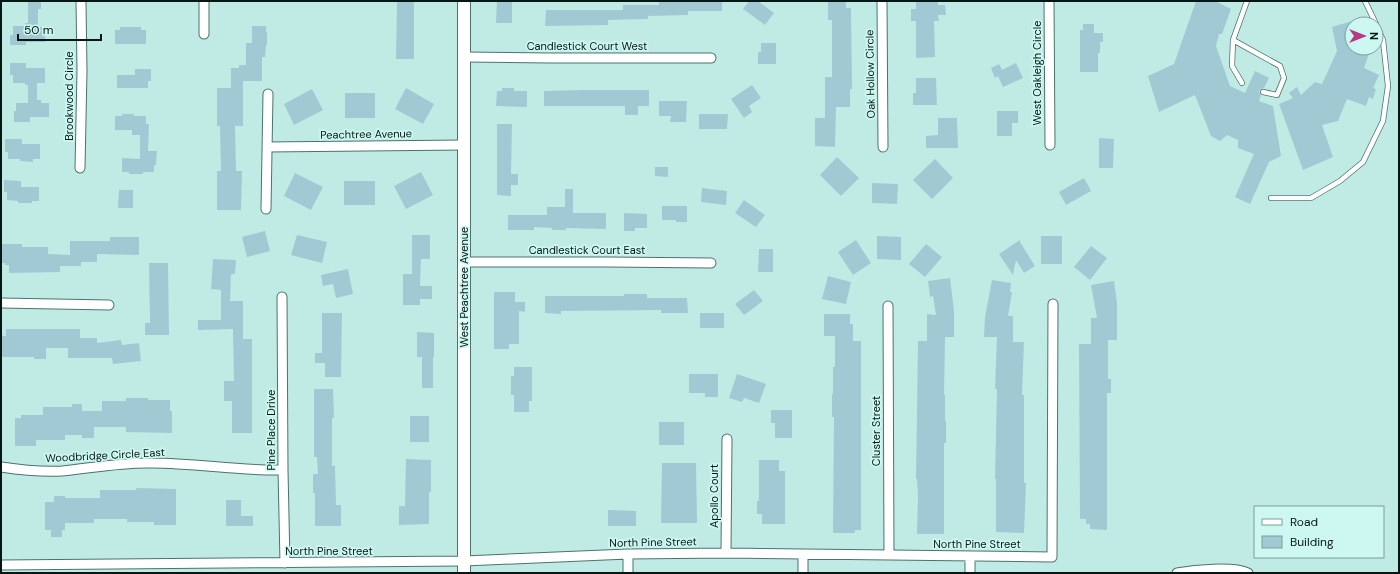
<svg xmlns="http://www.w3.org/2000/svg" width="1400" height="574" font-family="'DM Sans',sans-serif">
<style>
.building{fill:#a1c9d4}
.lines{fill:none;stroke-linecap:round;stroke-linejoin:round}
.lane-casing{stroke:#4b736d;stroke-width:6}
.street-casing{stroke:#4b736d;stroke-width:11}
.secondary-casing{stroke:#4b736d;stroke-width:14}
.lane{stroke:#fff;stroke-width:4.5}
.street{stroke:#fff;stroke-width:9}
.secondary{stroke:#fff;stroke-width:12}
.labels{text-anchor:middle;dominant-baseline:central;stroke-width:3.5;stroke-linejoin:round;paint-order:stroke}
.street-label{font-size:11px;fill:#061613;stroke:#cdf8f1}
</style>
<rect width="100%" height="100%" fill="#c0ebe4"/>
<path class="building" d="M28 1H41V9H38V27H45V42H26V45H10V35H13V26H25V23H28Z
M397 1H414V59H396Z
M497 1H512V23H496Z
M659 1H722V11H688V15L648 16V19L608 20V25L545 26 546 10H623V5H659Z
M749 1H758L774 13 765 25 743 9Z
M828 1H846V8H851L852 89H850V107H836L835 147 815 146V118H825V77H832V20H828Z
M916 1H938V5H945L946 15H938L939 21H934L935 57 916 58V21H911V9H916Z
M1196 1H1215L1231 9 1222 34H1219L1216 46 1230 86 1245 93 1255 71 1269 78 1264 88 1261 89 1259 91 1261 95 1259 101 1273 106 1281 156 1269 162 1250 204 1235 197 1254 154 1238 148V140L1227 135 1220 141 1211 136 1195 95 1159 112 1148 76 1174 64Z
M1352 21V48H1371L1364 68 1379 75 1373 88 1376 89 1373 99 1369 97 1366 106 1347 99 1338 121 1322 125 1333 157 1303 170 1279 104 1293 98 1289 93 1297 87 1301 95 1315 82 1322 84 1337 51 1332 27Z
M1083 24H1094V33H1103V42H1100V53H1098V72H1080V30H1083Z
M252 26H266V32H267V45H266L265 57H262V81H243V126H235L236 171H242L241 210H217V171H221L220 126H217V88H231V68H239V65H246V43H252Z
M120 27H141V30H146V44H115V30H120Z
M761 43H776V64H758V52H761Z
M10 63H26V68H45V83H37V100H41V103H49V117H30V122H14V111H16V103H28V85H25V83H13V75H10Z
M1016 63 1023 78 1003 87 998 76 995 78 991 68 999 64 1002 70Z
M135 69H151V81H148V88H117V75H135Z
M916 78H936L937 105H913V93H916Z
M752 85 761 98 749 106 752 112 744 118 731 99Z
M406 88 434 104 423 124 395 109Z
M502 88H514V91H527V107L496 106 497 91H502Z
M312 89 323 110 294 125 284 104Z
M582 90H649V106H638V115H625V106H544V91Z
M345 93H375V118H345Z
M659 101H687L686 122H670L671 116H659Z
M997 111H1018V123H1012V136H997Z
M122 114H134V116H146V124H149L148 151H157L156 165H154V172H143V174H129V172H122V158L140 159V135H132V130H115V116H122Z
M699 114H728L727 129H699Z
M938 118H957L958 148H926V136L938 135Z
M497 124H512L511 174H518V185H511V196L497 195Z
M1099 138 1114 139 1113 168H1099Z
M5 139H22V144H40V159H33V162L20 161V159H8V152H5Z
M837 157 859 178 841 196 820 175Z
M935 159 953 178 932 199 913 180Z
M655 167H668V177L655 176Z
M421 172 433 195 406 209 394 186Z
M295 173 323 187 311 210 284 196Z
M1084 178 1091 191 1066 205 1059 192Z
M4 180 21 181V187H39V201H32V203H18V201L7 200V192H4Z
M344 181H375V205H344Z
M872 183 898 184 897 204 872 203Z
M702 188 727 191 726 205 701 202Z
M565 189H573V213H606V229L566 228V230H552V228L534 227V230H508V215H547V207H565Z
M119 190H133V208H118Z
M744 200 765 215 756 227 735 213Z
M662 206H687V222H676V220H662Z
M624 213 647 214V228H635V231H624Z
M265 231 270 251 247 257 242 237Z
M297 235 327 242 322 263 291 255Z
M412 235H430V259H421L420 286H432V299H420V305H403V274H412Z
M877 236 901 237V260L877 259Z
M1041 236H1062V264H1041Z
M110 237H139V255L97 254V262H81V266H60V272L9 273V265H5V263H1V244H22V247H48V254L70 255V241H110Z
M856 240 871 263 853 275 838 252Z
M1020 240V242L1035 266 1024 273 1016 260 1013 275 999 254Z
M926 244 942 257 925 277 909 264Z
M1091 246 1107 258 1090 280 1074 267Z
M759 249H773V272H758Z
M213 259 236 260 235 274H231L230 301H243V339H252V433H232V401H224V381H234L233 329 198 330V320H221V290L211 289Z
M149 263H168L169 335H145V323H150Z
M348 269 353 294 336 298 333 284 323 286 321 275Z
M828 276 851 282 846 304 822 299Z
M950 278 954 311V337H945L944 395H945V421H946V443H944V534H917L918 495 917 479H916L918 341H927V314L936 315 933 296 930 297 928 281Z
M992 280 1011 283 1010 292H1012L1008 316H1013V342H1024L1022 395H1024V483H1026L1024 533 996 532V479H995L997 389H995L997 337H984L985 317Z
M1114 281 1117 303V340H1108V379H1111V393H1107V530L1090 529V524H1086V519H1080L1079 344H1091V318H1097L1091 285Z
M754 290 763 301 744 315 735 304Z
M494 292H515V302H525V312L519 311V344H509V349H494Z
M624 294H647V298H687L688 313H661V310L561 311V314L545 313V296H624Z
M322 313H342L341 377H325V363H315V353H322Z
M700 313H724V328H700Z
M824 314H850V324H853V341H861V530H855V533H833L834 417H832V394H833V367H835V336H824Z
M6 329H80V338H97V343L121 340 122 345 139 343 141 361 113 364 112 358H68V348H46V359H34V357H1V336H6Z
M417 332 434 333V357H433V388H422V357H417Z
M514 367H532V401H529V412H514V395H511V376H514Z
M689 374H718V397H705V393H689Z
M737 374 766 384 759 403 744 398 742 402 729 398Z
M314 389H333L334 418H332V466H335L336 505H341V526H315V493H313V474H318L317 457H314Z
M126 398H148V400H170V411H172V433L126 432V427H94V438H82V435H65V440H36V446H15V418H21V415H43V407H72V404H82V411H102V401H126Z
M771 410H792V438H775V423H771Z
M410 416H429V442H410Z
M659 422H684V445H659Z
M406 459 431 460V492H429V524L399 525V506H405Z
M759 460H779V471H785V524H762V514H757V501H759Z
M662 463H696L697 523H661Z
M136 488 176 489V525H154V522H127V519H94V523H65V530H62V537H51V530H45V502H54V496H65V498H100V490H136Z
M226 500H241V516H253V526H226Z
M608 510 636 511V526H608Z"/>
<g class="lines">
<g class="lane-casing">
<path id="lane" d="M1365 1 1376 24
M1233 40 1280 66 1284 78 1277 95 1263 92
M1242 83 1232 66 1233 40 1247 1
M1271 198H1311L1340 181 1363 162 1383 121 1388 86 1383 40 1376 25"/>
</g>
<g class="street-casing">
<path id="street" d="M204 1V34
M882 1 883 147
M1049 1 1050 145
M464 57 550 58H711
M267 147 464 145
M80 168 82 71 81 1
M266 209 268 94
M464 262H608L711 263
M282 297 283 470 285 563
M1 303 109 305
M888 306 889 555
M1 467C21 470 42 472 62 471 92 468 122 462 152 463 196 463 239 471 283 470
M726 553 727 439
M628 554V573
M803 554V573
M1 565 464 561 628 554 726 553 1052 557 1053 304
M970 573V557
M1177 573C1194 570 1233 566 1248 573"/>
</g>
<g class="secondary-casing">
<path id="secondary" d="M464 573V1"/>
</g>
<use href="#lane" class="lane"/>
<use href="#street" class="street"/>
<use href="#secondary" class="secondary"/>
</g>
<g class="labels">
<g class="street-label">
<text x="587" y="46">Candlestick Court West</text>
<text transform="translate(1037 73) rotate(-90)">West Oakleigh Circle</text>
<text transform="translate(870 74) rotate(-91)">Oak Hollow Circle</text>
<text transform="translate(69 96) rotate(-90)">Brookwood Circle</text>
<text transform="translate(366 134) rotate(-1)">Peachtree Avenue</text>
<text x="587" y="250">Candlestick Court East</text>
<text transform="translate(464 287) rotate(-90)">West Peachtree Avenue</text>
<text transform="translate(271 430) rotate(-90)">Pine Place Drive</text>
<text transform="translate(876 431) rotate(-90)">Cluster Street</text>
<text transform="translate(105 455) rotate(-3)">Woodbridge Circle East</text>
<text transform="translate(714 496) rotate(-90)">Apollo Court</text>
<text transform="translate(653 542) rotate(-1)">North Pine Street</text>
<text x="977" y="544">North Pine Street</text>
<text x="329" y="551">North Pine Street</text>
</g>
</g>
<rect width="1400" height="574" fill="none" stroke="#061613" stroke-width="4"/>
<rect x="1254" y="506" width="130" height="52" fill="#cdf8f1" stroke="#7d9e98"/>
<rect x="1262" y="519" width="20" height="6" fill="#ffffff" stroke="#7d9e98"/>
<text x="1290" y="526" font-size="12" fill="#061613">Road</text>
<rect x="1262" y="536" width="20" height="12" fill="#a1c9d4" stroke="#7d9e98"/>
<text x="1290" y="546" font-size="12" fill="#061613">Building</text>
<g transform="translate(1364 36) rotate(90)"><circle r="19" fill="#cdf8f1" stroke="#7d9e98"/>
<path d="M0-3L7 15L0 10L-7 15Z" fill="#b63886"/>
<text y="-6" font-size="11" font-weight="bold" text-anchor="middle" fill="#061613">N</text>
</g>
<path d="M18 34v6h83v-6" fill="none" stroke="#061613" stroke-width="2"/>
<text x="24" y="34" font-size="12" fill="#061613" stroke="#cdf8f1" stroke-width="3" paint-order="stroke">50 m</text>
</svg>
